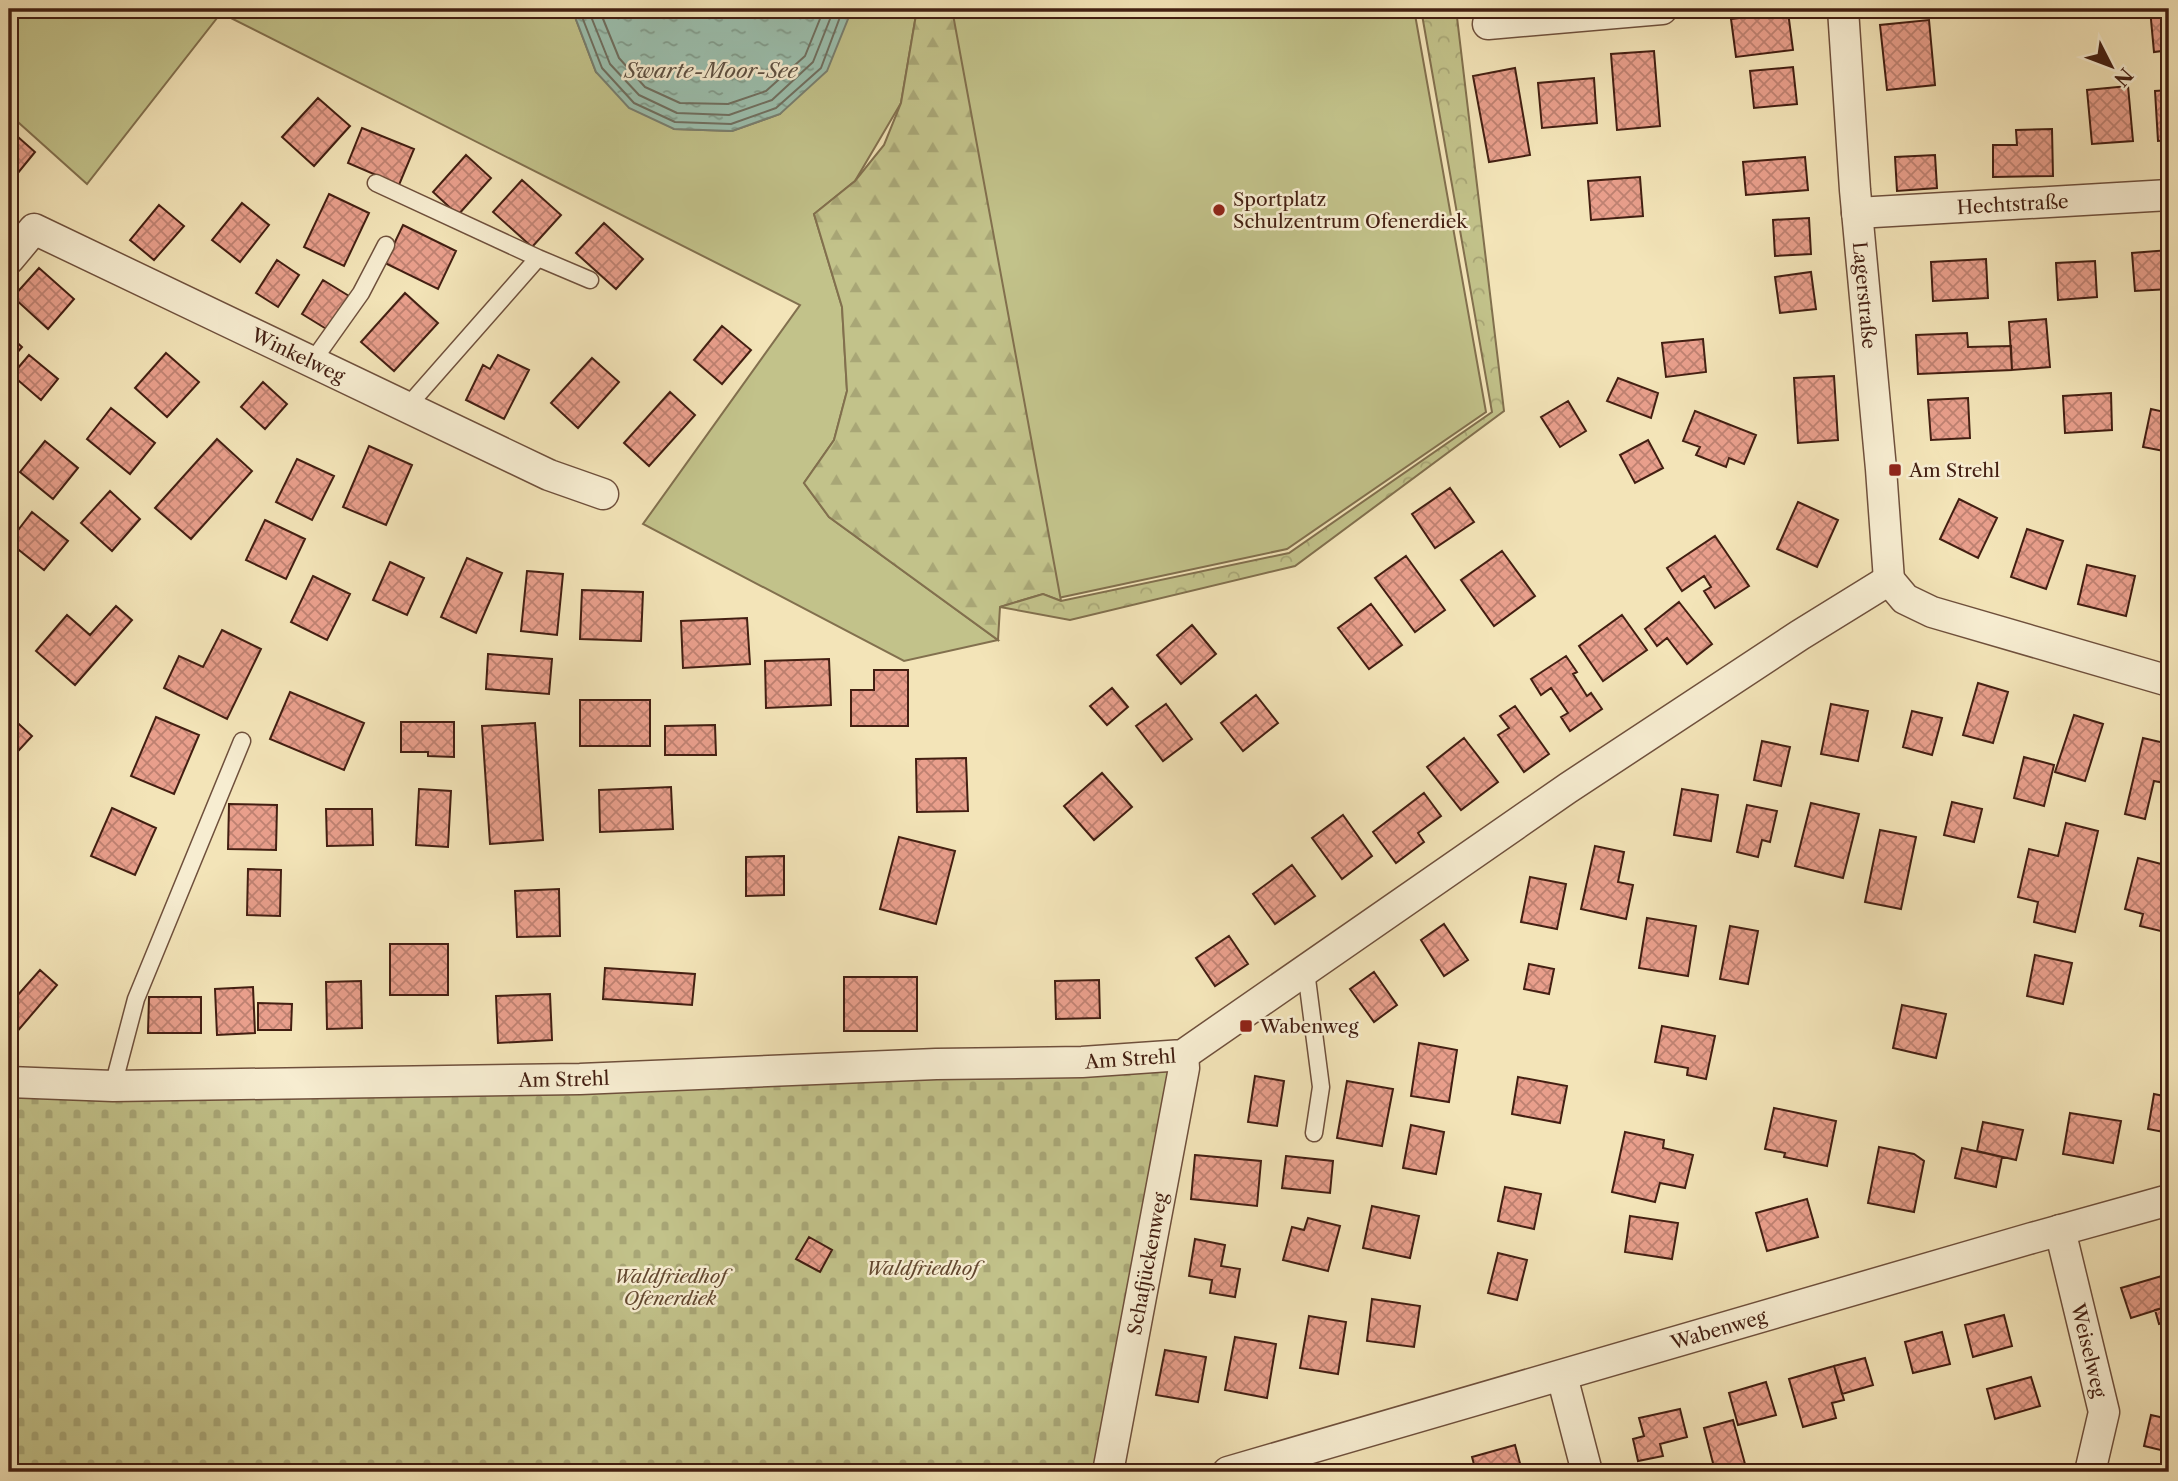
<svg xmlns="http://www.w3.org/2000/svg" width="2178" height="1481" font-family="'Libre Caslon Text',serif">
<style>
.grass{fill:#c2c28a;stroke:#82704e;stroke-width:2}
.forest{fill:url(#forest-firs);stroke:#82704e;stroke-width:2}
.cemetery{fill:url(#cemetery-stones);stroke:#82704e;stroke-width:2}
.park{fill:url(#park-crowns);stroke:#82704e;stroke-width:2}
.water{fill:url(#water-ripples);stroke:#787f70;stroke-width:2}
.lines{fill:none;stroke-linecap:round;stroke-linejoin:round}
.shore{stroke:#6f6f60;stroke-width:2}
.building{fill:url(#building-cross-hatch);stroke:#431f12;stroke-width:2}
.lane-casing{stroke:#6f503c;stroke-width:19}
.street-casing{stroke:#6f503c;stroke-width:33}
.lane{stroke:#f7edd1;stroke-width:16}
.street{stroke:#f7edd1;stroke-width:30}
.poi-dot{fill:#8f2418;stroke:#f7edd1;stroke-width:2.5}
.labels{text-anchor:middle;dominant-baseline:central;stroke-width:5;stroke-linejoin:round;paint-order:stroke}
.poi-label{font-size:19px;fill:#431f12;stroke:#f7edd1;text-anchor:start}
.street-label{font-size:19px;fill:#431f12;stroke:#f7edd1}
.park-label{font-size:19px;font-style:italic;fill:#634830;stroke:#f7edd1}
.water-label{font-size:21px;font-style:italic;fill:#5d4f41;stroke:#f7edd1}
</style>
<defs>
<pattern id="forest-firs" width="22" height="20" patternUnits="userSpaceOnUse" patternTransform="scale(1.75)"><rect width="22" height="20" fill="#c2c28a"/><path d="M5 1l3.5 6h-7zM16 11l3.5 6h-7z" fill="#a8a676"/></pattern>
<pattern id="cemetery-stones" width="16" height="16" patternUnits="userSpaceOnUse" patternTransform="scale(1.75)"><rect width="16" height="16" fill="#c2c28a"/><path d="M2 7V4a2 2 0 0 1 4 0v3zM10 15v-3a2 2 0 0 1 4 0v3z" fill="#a8a676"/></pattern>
<pattern id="park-crowns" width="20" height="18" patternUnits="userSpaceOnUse" patternTransform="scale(1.75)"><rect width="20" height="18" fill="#c2c28a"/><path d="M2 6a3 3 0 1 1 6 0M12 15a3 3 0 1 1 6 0" fill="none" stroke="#a8a676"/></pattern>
<pattern id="water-ripples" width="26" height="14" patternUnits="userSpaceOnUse" patternTransform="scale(1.75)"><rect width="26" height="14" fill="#9bbfae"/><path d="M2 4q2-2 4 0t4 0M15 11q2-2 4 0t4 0" fill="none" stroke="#809b8c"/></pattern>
<pattern id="building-cross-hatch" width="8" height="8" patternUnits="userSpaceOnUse" patternTransform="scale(1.75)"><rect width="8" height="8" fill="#e99f8c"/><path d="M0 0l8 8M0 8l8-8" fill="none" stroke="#be8171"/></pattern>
</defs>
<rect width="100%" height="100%" fill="#f3e4b8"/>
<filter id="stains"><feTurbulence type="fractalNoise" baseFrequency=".00286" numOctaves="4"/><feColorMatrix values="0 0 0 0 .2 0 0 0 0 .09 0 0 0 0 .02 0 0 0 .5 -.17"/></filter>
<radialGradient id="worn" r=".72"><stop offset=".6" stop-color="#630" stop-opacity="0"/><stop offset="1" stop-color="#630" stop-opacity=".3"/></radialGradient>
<path class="grass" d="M9 9H572L596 72 674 129 732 131 780 114 850 15V9H917L901 103 855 181 814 214 842 307 847 391 834 440 804 483 829 517 998 640 904 661 643 524 800 305 221 13 87 184 9 114Z
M950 9H1414L1486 412 1287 549 1058 598Z"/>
<path class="forest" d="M917 9H952L1061 601 1043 594 1000 607 998 640 829 517 804 483 834 440 847 391 842 307 814 214 855 181 884 145 901 103Z"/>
<path class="cemetery" d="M1183 1055 1108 1472H9V1082Z"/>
<path class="park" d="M1421 9H1456L1504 411 1295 566 1070 620 1000 607 1043 594 1061 601 1289 553 1492 412Z"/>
<path class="water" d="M572 9H850V14L827 71 780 114 732 131 674 129 629 108 596 72Z"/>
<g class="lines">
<path class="shore" d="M579 9 602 68 634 103 675 122 731 124 776 108 821 68 843 9
M588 9 610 64 639 95 677 113 729 115 772 100 813 62 834 9
M599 9 619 58 645 87 680 103 728 104 766 91 805 56 824 9"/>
</g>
<path class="building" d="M2150 9H2169V50L2154 52Z
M1788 12 1793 50 1736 57 1731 19Z
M1929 20 1935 85 1887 90 1880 25Z
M1654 51 1660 126 1617 130 1611 54Z
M1793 67 1797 104 1754 108 1750 71Z
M1515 68 1530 155 1489 162 1473 76Z
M1594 78 1597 123 1542 128 1538 83Z
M2128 86 2133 141 2092 144 2087 90Z
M2169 90V140L2158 141 2155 91Z
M318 98 350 126 314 166 282 137Z
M362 128 414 149 399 185 348 163Z
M9 129 35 152 9 184Z
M2052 129 2053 176 1993 177V145H2017L2016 130Z
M466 155 491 178 458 215 433 192Z
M1935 155 1937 188 1897 191 1895 157Z
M1805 157 1808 190 1746 195 1743 162Z
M1640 177 1643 216 1591 220 1588 181Z
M522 180 561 215 532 247 493 212Z
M329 194 369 213 344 266 304 247Z
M242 203 269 225 240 262 212 240Z
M159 205 184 226 154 260 130 240Z
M1809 218 1811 254 1775 256 1773 220Z
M604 223 643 259 616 289 576 253Z
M403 225 456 251 438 289 385 263Z
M2169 250V289L2135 291 2132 253Z
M1986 259 1988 298 1933 301 1931 262Z
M277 260 299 275 278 307 256 293Z
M2095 261 2097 297 2058 300 2056 263Z
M39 268 74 299 48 329 13 297Z
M1811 272 1816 309 1780 313 1775 277Z
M323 280 349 296 328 330 302 314Z
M405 293 438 323 394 371 361 342Z
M2046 319 2050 367 2012 370 2009 322Z
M722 326 751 350 722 384 694 360Z
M1967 333 1968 347 2011 346 2012 370 1918 374 1916 335Z
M9 335 22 347 9 362Z
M1703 339 1706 372 1666 377 1662 343Z
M166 353 199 382 167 417 135 388Z
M29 355 58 379 41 400 12 375Z
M498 355 529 370 504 419 466 400 483 365 490 369Z
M592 358 619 382 578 428 551 403Z
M1834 376 1838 440 1798 443 1794 378Z
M1618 378 1658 393 1651 418 1607 401Z
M263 382 287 404 265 429 241 407Z
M670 392 695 415 649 466 624 443Z
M2111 393 2112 430 2065 433 2063 396Z
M1968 398 1970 438 1931 440 1928 400Z
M1568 401 1586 431 1560 447 1541 417Z
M111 408 155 443 130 474 87 439Z
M2151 409 2169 413V452L2143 447Z
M1695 411 1756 435 1744 464 1729 458 1726 467 1696 455 1700 447 1683 441Z
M217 439 252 471 191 539 155 508Z
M1648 440 1663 468 1635 483 1620 455Z
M45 441 78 468 53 499 20 472Z
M369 446 412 465 386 525 343 507Z
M297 459 334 476 312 520 276 502Z
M1450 488 1474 522 1435 548 1412 514Z
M110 491 140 519 112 551 81 523Z
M1959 499 1997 518 1978 558 1940 539Z
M1798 502 1838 520 1817 567 1777 549Z
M32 512 68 541 44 570 9 542Z
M265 520 305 539 286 579 246 560Z
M2027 529 2063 541 2046 589 2011 577Z
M1715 536 1749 586 1715 608 1704 591 1711 587 1704 576 1682 591 1667 568Z
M1502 551 1535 596 1494 626 1461 580Z
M1406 556 1445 610 1415 632 1375 578Z
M467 558 502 573 476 633 441 617Z
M390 562 424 578 407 615 373 600Z
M2087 565 2135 576 2126 616 2078 604Z
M527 571 563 574 557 635 521 631Z
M313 576 350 594 327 640 291 622Z
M582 590 643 592 641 641 580 639Z
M1679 602 1712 644 1687 664 1667 638 1657 646 1645 629Z
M1371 604 1402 645 1369 669 1338 628Z
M116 606 132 620 75 685 36 651 67 615 90 635Z
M1622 615 1647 650 1603 681 1579 646Z
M747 618 750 664 683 668 681 621Z
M1192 625 1216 654 1181 684 1157 655Z
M222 630 261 649 227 719 164 688 179 656 203 667Z
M488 654 552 659 549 694 486 689Z
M1566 656 1577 672 1573 674 1587 696 1591 693 1602 709 1570 731 1561 717 1568 713 1551 688 1541 695 1531 679Z
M829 659 831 705 766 708 765 661Z
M874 670H908V726H851V690H874Z
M1978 683 2008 692 1993 743 1963 735Z
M1112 688 1128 707 1107 725 1090 706Z
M290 692 364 723 344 770 270 739Z
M1256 695 1278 723 1243 751 1221 723Z
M580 700H650V746H580Z
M1166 704 1192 739 1163 761 1136 726Z
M1831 704 1868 711 1858 761 1821 754Z
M1515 706 1549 754 1524 772 1498 735 1509 728 1500 716Z
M1912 711 1942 718 1932 755 1903 747Z
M9 715 32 736 9 761Z
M2074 715 2103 724 2085 781 2055 772Z
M156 717 199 735 174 794 131 776Z
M401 722H454V757L428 756V752H401Z
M535 723 543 840 490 844 482 726Z
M715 725 716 755H665V726Z
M1464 738 1498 782 1461 810 1427 767Z
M2143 738 2169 744V784L2154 781 2145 819 2125 814Z
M1762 741 1790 747 1781 786 1754 780Z
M2024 757 2054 765 2044 806 2014 798Z
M966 758 968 811 917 812 916 759Z
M1102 773 1132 807 1094 840 1064 806Z
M671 787 673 829 600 832 599 790Z
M419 789 451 791 448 847 416 845Z
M1682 789 1718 795 1711 841 1674 835Z
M1424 793 1441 816 1418 833 1424 842 1396 863 1373 832Z
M1952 802 1982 809 1974 842 1944 835Z
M1811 803 1859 814 1843 878 1795 866Z
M229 804 277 805 276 850 228 849Z
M1747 805 1777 811 1770 842 1762 840 1758 857 1737 852Z
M112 808 156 828 135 875 91 856Z
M326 809H372L373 845 327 846Z
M1343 815 1372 856 1342 879 1312 838Z
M2066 823 2098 831 2075 932 2034 922 2038 902 2018 897 2029 849 2058 856Z
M1880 830 1916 837 1901 909 1865 902Z
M899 837 955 851 936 924 880 909Z
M1595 846 1624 852 1618 882 1633 885 1626 919 1581 909Z
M784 856V895L746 896V857Z
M2138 858 2169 866 2164 894 2169 895V933L2140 926 2143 914 2125 909Z
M1292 865 1315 896 1275 924 1253 894Z
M248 869 281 870 280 916 247 915Z
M1530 877 1566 884 1557 929 1521 922Z
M559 889 560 936 517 937 515 891Z
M1647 918 1696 926 1688 976 1639 968Z
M1444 924 1468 960 1444 976 1421 940Z
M1730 926 1758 931 1748 984 1720 979Z
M1229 936 1248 964 1215 986 1196 958Z
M390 944H448V995H390Z
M2035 955 2072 963 2063 1004 2027 996Z
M1529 964 1554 969 1549 994 1524 989Z
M605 968 695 974 692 1005 603 999Z
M40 970 57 985 9 1041V988L17 996Z
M1374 972 1397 1005 1374 1022 1350 989Z
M844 977H917V1031H844Z
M1099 980 1100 1018 1056 1019 1055 981Z
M361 981 362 1028 327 1029 326 982Z
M253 987 255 1033 217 1035 215 989Z
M550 994 552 1040 498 1043 496 996Z
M149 997H201V1033H148Z
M258 1003 292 1004 291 1030H258Z
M1902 1005 1946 1014 1936 1058 1893 1048Z
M1662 1026 1715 1036 1706 1079 1687 1075 1688 1068 1655 1062Z
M1419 1043 1457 1050 1449 1102 1411 1096Z
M1255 1076 1284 1081 1277 1126 1248 1122Z
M1518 1077 1567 1086 1560 1123 1512 1114Z
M1347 1081 1393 1089 1382 1146 1337 1138Z
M2154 1094 2169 1097V1133L2148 1129Z
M1774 1108 1836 1121 1827 1166 1784 1157 1785 1153 1765 1149Z
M2070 1113 2121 1121 2113 1163 2063 1154Z
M1983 1122 2023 1130 2016 1160 1977 1151Z
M1411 1125 1444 1132 1436 1174 1403 1168Z
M1625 1132 1664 1140 1663 1148 1693 1155 1685 1188 1660 1183 1655 1202 1612 1192Z
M1879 1147 1914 1154 1924 1161 1914 1212 1868 1203Z
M1962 1148 2002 1157 1996 1187 1955 1178Z
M1195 1155 1261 1161 1257 1206 1191 1199Z
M1286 1156 1333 1161 1330 1193 1282 1188Z
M1505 1187 1541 1194 1534 1229 1498 1221Z
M1807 1199 1818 1237 1767 1251 1756 1213Z
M1372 1206 1419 1216 1410 1258 1363 1248Z
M1630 1216 1678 1223 1672 1259 1625 1252Z
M1308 1218 1340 1226 1328 1271 1283 1260 1292 1227 1304 1230Z
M809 1237 832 1250 820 1272 796 1259Z
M1195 1239 1225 1245 1221 1266 1240 1269 1235 1297 1210 1293 1212 1280 1189 1276Z
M1498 1253 1527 1260 1517 1300 1488 1293Z
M2165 1275 2169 1289V1306L2131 1318 2121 1288Z
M1372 1299 1420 1306 1414 1347 1367 1341Z
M2169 1306V1321L2159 1324 2155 1310Z
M2004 1315 2012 1346 1973 1357 1965 1325Z
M1309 1316 1346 1322 1338 1374 1300 1368Z
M1942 1332 1950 1364 1913 1373 1905 1342Z
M1235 1337 1276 1344 1267 1398 1225 1390Z
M1165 1350 1206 1357 1198 1402 1156 1395Z
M1865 1358 1873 1385 1842 1394 1834 1366Z
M1834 1366 1844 1400 1832 1403 1836 1418 1803 1427 1789 1379Z
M2031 1377 2040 1406 1995 1419 1987 1389Z
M1766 1382 1776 1415 1738 1425 1729 1393Z
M1680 1409 1687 1437 1660 1444 1663 1456 1638 1461 1633 1439 1644 1436 1639 1418Z
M2151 1415 2169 1419V1452L2144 1446Z
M1733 1420 1745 1464 1715 1471 1704 1428Z
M1515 1445 1521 1467 1502 1472H1476L1472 1457Z
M1521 1467 1522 1472H1502Z
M1996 1468 2025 1472H1995Z"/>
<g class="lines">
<g class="lane-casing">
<path id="lane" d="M376 183 538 258 406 408
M538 258 590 280
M312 362 361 293 386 245
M1306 971 1321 1087 1314 1133
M113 1086 136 999 242 741"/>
</g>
<g class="street-casing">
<g id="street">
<path id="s1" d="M1843 9 1855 190 1881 469 1889 580"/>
<path d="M1488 24 1662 9"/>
<path id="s2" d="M1857 213 2169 195"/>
<path id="s3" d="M9 259 34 229 549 475 603 494"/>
<path d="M1889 580 1905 599 1932 612 2169 681"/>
<path id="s4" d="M9 1082 113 1086 580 1079 936 1064 1082 1062 1183 1055 1568 788 1800 635 1889 580"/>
<path id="s5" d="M2060 1230 2104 1412 2090 1472"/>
<path d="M1562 1376 1587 1472"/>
<path id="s6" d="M1108 1472 1184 1068 1183 1055"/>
<path id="s7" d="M1228 1472 2032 1238 2169 1200"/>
</g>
</g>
<use href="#lane" class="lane"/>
<use href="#street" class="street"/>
</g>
<g class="poi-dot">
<circle cx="1219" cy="210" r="7"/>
<rect x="1888" y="463" width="14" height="14" rx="3.5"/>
<rect x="1239" y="1019" width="14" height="14" rx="3.5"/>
</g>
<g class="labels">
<g class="poi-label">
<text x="1233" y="199">Sportplatz<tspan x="1233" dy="22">Schulzentrum Ofenerdiek</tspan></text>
<text x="1909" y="470">Am Strehl</text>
<text x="1260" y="1026">Wabenweg</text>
</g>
<g class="street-label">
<text stroke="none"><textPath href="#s2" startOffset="156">Hechtstraße</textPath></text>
<text stroke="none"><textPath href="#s1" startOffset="287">Lagerstraße</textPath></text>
<text stroke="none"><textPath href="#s3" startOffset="332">Winkelweg</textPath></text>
<text stroke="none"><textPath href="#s4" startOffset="1122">Am Strehl</textPath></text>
<text stroke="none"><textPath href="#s4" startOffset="555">Am Strehl</textPath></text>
<text stroke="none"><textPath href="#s6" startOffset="212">Schafjückenweg</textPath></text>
<text stroke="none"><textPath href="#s7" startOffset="511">Wabenweg</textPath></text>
<text stroke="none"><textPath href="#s5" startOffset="124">Weiselweg</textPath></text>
</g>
<g class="park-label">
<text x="922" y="1268">Waldfriedhof</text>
<text x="670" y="1276">Waldfriedhof<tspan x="670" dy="22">Ofenerdiek</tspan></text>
</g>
<g class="water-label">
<text x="711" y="70">Swarte-Moor-See</text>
</g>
</g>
<rect width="2178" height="1481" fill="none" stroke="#f3e4b8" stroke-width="35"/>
<rect x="10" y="10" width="2157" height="1460" fill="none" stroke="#431f12" stroke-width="3.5"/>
<rect x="18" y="18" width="2143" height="1446" fill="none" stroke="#431f12" stroke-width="2"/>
<g transform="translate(2111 66) rotate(132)" stroke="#f7edd1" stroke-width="5" paint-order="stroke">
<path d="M0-5L12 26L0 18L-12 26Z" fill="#431f12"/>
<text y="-10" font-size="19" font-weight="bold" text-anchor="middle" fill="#431f12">N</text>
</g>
<rect width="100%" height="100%" filter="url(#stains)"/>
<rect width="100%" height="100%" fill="url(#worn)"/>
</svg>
